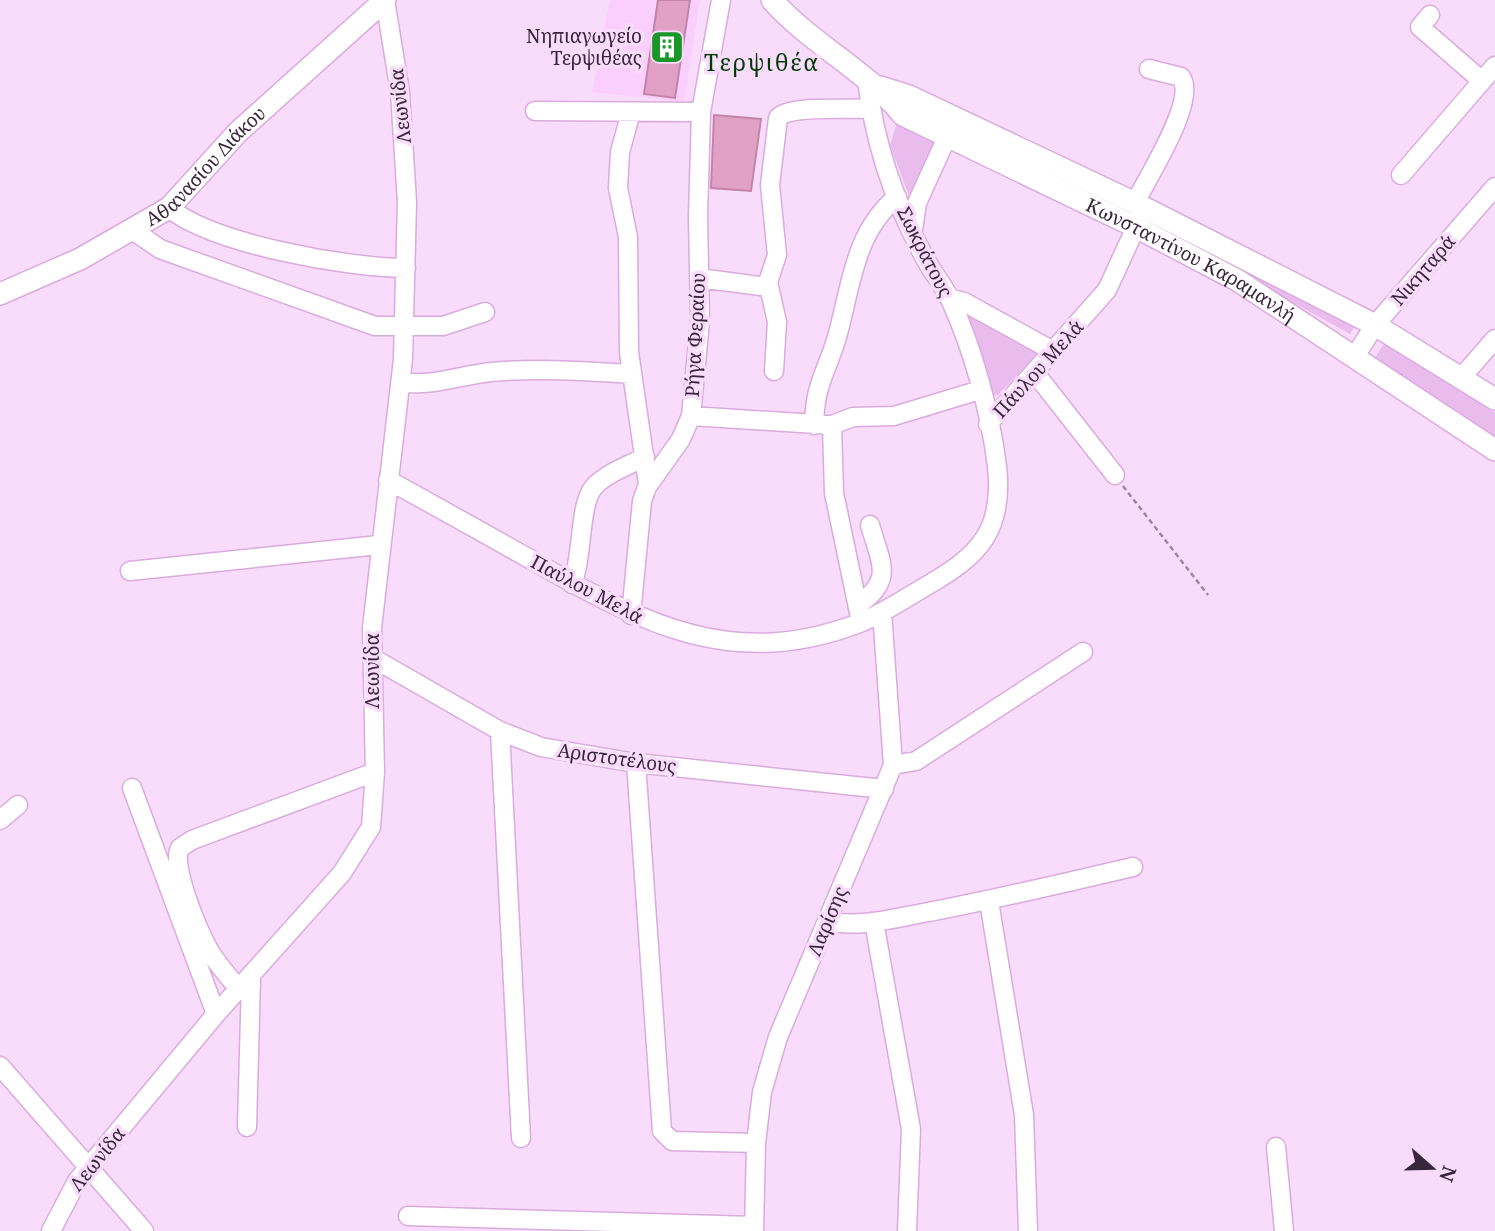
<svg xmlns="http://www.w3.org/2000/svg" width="1495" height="1231" font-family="'Noto Serif',serif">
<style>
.built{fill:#facefd}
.green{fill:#eabcee}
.building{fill:#e1a1c6;stroke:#c285a9;stroke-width:2}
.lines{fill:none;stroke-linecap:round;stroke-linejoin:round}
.minor-casing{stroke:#daabde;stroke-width:21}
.tertiary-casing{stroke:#daabde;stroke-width:24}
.path{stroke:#9f86a1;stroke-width:2.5;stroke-dasharray:5 3.5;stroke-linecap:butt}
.minor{stroke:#fff;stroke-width:18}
.tertiary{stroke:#fff;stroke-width:21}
.labels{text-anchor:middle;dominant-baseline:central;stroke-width:7;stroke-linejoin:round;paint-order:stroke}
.poi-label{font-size:19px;fill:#39263b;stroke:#f9dcfb;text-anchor:end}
.street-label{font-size:19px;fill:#39263b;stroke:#f9dcfb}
.quarter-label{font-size:23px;letter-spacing:2px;fill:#003b06;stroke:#f9dcfb}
</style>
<rect width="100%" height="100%" fill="#f9dcfb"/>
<path class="built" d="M610 0H700L684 102 592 92Z"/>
<path class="green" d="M897 123 938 142 912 204 890 145Z
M1149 218 1357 323 1350 334 1147 222Z
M965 311 1040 351 998 395H994Z
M1384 344 1495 413V438L1374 359Z"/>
<path class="building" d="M658 0H690L675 98 644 94Z
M714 115 761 119 751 191 711 188Z"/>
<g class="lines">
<g class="minor-casing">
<path id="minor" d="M1430 15 1420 27 1482 81
M535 111 701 112
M631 112 620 152 618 188 628 237 629 352 648 484
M1401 175 1495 66
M1135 203C1147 178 1198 100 1181 77L1149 69
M169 208C213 244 348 268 406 268
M913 230 917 203 947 137
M134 231 160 249 375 326H443L485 312
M699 278 768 287
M949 298 964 302 1053 351
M1355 356 1375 325 1495 187
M774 371 777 322 768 282 777 255 770 185 778 118C791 104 849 111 870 108
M1035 373 1115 475
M1461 378 1495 339
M401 382C432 387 461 375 491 372 538 368 585 371 632 374
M691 416 832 425 853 417 894 416 980 390
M988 424 1107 290 1142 214
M814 425C815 383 826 374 837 337 851 287 854 232 897 197
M832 425 834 493 861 622
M388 480C437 507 486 534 535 562 644 624 734 672 862 622 885 612 906 598 928 585 980 555 1004 530 997 466 990 411 973 349 950 299 943 285 933 273 926 260 895 204 874 142 867 79
M130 571 379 545
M572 584C583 558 579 506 593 488 604 474 630 465 645 457
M859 604C895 580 880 561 870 525
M631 615 642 501 647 487 681 439 691 416 700 321 698 216 701 112 721 0
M371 657 500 731 541 747 636 763 884 789
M500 731 521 1138
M636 763 662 1131 672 1141 756 1143
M893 765 916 761 1083 652
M132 788 216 1014
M0 820 18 805
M989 901 1024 1115 1028 1231
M827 921C858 928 891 919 923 913 993 900 1063 883 1133 867
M874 922 911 1129 907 1231
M239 989C229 977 217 964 209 950 199 932 170 865 180 848L192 840 375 772
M0 1066 144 1231
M247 1127 251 979
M1276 1147 1284 1231
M408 1216 754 1226
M51 1231 77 1181 216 1014 342 873 371 827 375 772 372 628 403 359 407 202 400 92 385 0
M754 1231 756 1143 762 1092 778 1037 893 765 882 612"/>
</g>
<g class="tertiary-casing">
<g id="tertiary">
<path id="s1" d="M772 0C812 45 865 69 903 115L1136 227 1237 280 1495 450"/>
<path d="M880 87 909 96 1135 203 1375 325 1495 399"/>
<path id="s2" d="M0 294 80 259 169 208 238 132 385 0"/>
</g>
</g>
<path class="path" d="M1123 486 1208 595"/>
<use href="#minor" class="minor"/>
<use href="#tertiary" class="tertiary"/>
</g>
<defs>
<g id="building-square" transform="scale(1.75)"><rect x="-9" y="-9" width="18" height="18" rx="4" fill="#1b9628" stroke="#f9dcfb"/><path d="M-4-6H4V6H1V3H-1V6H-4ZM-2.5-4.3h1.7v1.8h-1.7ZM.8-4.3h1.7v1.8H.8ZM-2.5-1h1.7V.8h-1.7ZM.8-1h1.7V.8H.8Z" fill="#fff"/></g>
</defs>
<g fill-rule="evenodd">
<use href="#building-square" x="667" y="47"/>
</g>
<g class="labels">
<g class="poi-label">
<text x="642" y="36">Νηπιαγωγείο<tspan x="642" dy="22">Τερψιθέας</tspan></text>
</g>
<g class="street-label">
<text transform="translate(400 106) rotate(-96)">Λεωνίδα</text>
<text stroke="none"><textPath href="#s2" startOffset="245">Αθανασίου Διάκου</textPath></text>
<text transform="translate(925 252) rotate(63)">Σωκράτους</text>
<text stroke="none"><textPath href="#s1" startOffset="497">Κωνσταντίνου Καραμανλή</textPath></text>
<text transform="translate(1423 270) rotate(-49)">Νικηταρά</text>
<text transform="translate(695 335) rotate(-87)">Ρήγα Φεραίου</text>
<text transform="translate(1038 369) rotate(-48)">Πάυλου Μελά</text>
<text transform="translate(587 589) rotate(28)">Παύλου Μελά</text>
<text transform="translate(372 671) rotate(-90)">Λεωνίδα</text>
<text transform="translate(617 758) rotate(8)">Αριστοτέλους</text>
<text transform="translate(827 921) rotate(-67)">Λαρίσης</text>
<text transform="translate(97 1159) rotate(-51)">Λεωνίδα</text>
</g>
<g class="quarter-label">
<text x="762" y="62">Τερψιθέα</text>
</g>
</g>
<g transform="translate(1432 1168) rotate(110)" stroke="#f9dcfb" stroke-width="5" paint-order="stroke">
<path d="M0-5L12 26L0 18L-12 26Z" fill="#39263b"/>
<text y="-10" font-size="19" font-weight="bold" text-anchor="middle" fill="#39263b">N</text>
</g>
</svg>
